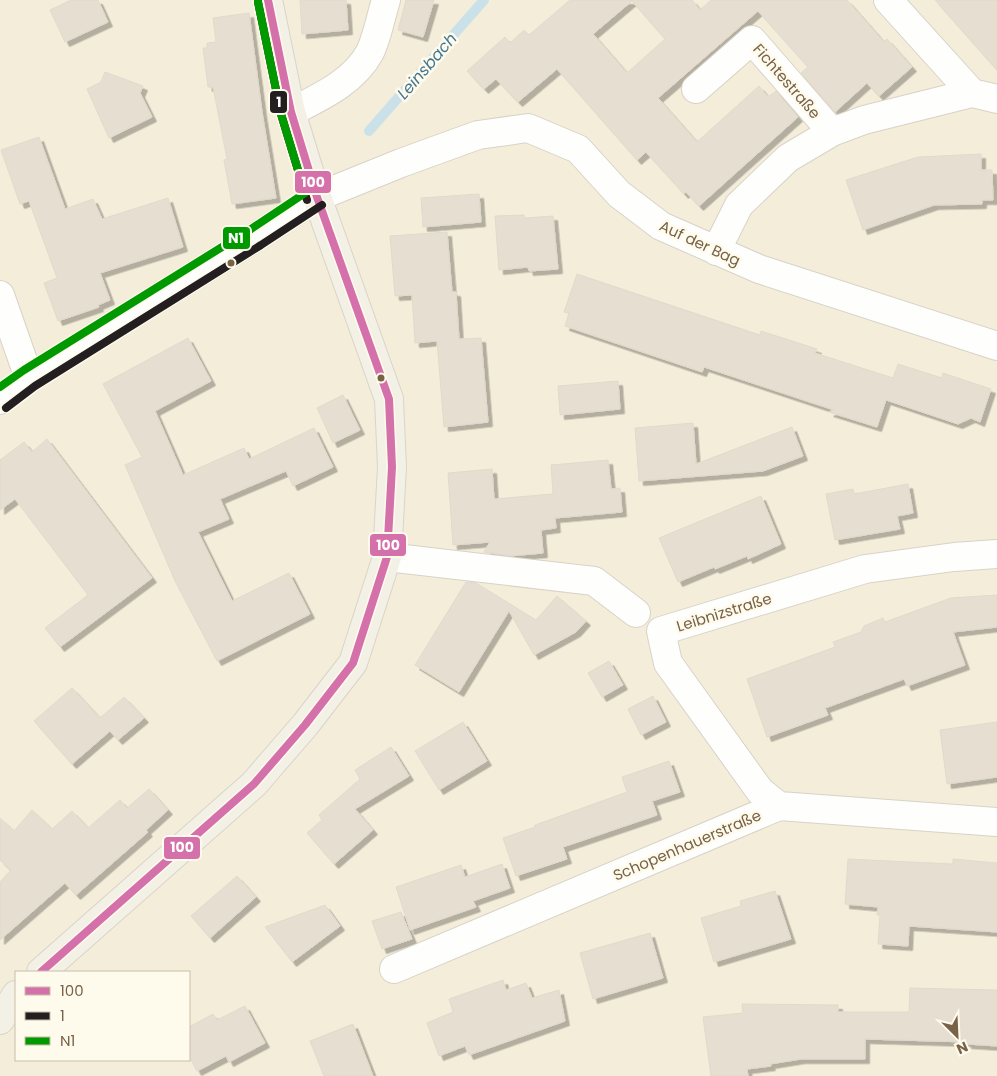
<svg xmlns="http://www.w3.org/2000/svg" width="997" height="1076" font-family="Poppins,sans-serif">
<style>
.residential{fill:#f4edda;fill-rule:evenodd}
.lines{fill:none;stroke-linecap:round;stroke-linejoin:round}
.stream{stroke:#cae1e9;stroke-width:10}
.building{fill:#e5ded1;stroke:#e1dacc;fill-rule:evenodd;filter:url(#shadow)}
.minor-casing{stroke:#d7d3c8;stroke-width:30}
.major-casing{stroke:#dad3c9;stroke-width:30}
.minor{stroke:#fefefc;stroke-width:28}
.major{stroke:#f3f1e5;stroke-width:28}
.bus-1-casing{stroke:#fffbec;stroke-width:11}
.bus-2-casing{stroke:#fffbec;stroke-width:11}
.bus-3-casing{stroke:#fffbec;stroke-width:11}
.bus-1{stroke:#d571aa;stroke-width:8}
.bus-2{stroke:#231f20;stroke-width:8}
.bus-3{stroke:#090;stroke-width:8}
.bus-dot{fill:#786248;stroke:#fffbec;stroke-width:2}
.labels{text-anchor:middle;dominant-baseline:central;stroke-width:5;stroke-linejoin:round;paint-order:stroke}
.street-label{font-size:15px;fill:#786248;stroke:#fffbec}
.water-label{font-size:16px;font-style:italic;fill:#427794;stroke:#fffbec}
.line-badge{stroke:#fffbec;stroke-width:2}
.badge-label{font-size:14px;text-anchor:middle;font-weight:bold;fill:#fff}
</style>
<defs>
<filter id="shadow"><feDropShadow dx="4.5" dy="4.5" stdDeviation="0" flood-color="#0004"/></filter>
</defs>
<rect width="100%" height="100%" fill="#f8f6ea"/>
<path class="residential" d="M0 0H997V1076H0ZM16 972H189V1060H16Z"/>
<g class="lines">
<path class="stream" d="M369 131 484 0"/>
</g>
<path class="building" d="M71 0H98L108 22 65 42 50 10Z
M300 0H346L348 30 302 34Z
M406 0H434L423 37 398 30Z
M570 0H692L700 10 711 0H847L884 42 887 39 912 67 879 96 867 83 835 112 801 73 808 67 758 11 658 98 697 142 759 86 768 97 776 91 798 117 699 206 686 192 684 194 646 152 637 160 557 69 518 102 496 79 484 89 467 71 505 37 510 43 524 30 529 35ZM632 1 665 39 627 73 593 34Z
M935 0H997V70L973 43Z
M249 13 262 112 276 198 232 204 224 160 227 159 213 87H208L203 48H207V43L216 42 213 18Z
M105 72 143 86 140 93 152 117 109 138 87 89 101 82Z
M39 137 65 209 93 199 102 219 168 198 183 247 100 273 110 300 98 305 99 307 58 321 44 283 57 278 29 201 20 204 1 150Z
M981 154V170H992L993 200H982V204L934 205 863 230 846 180 918 157Z
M479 194 481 222 423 227 421 198Z
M524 215V218L553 216 558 269 529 271 528 267 499 270 495 216Z
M447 232 452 292H456L459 339 481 338 488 422 444 427 437 341 415 343 412 295 395 296 390 236Z
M577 274 760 335 761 331 817 349 815 353 893 378 898 364 942 378 943 373 991 389 980 422 971 418 958 424 886 400 877 427 829 412 834 410 704 367 702 372 565 326 569 313 564 312Z
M188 338 211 381 155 411 183 475 244 448 249 459 314 428 333 467 293 486 286 471 220 499 229 519 198 532 232 601 289 573 310 614 217 661 176 583 125 465 142 457 103 384Z
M618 381 620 409 560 415 558 386Z
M343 395 360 430 333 443 317 408Z
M693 423 696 464 792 427 803 456 763 471 639 481 635 428Z
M47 439 152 578 60 647 45 628 88 595 15 499 0 510V460L24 442 32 452Z
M608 460 611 489 620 488 622 512 555 518 556 528 541 530 543 553 510 556 484 552 490 542 453 545 448 473 492 469 494 499 553 494 551 465Z
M908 484 913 513 897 516 900 529 835 540 826 494 853 489 854 494Z
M761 496 781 544 748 559 747 556 715 569 714 567 678 582 659 538Z
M466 582 476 583 536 620 557 596 586 621 576 632 534 655 509 611 459 692 415 665Z
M997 595V627L953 632 965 665 907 686 904 679 825 708 828 715 767 737 747 679 835 647 833 642 861 632 864 626 883 618 885 622 951 598Z
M609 661 623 685 602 697 588 673Z
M72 688 100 718 124 697 144 718 118 740 110 731 72 764 34 721Z
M653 696 666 722 641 735 628 709Z
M463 722 487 761 439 790 415 751Z
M997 722V777L947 784 940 730Z
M391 747 409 776 355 809 373 830 334 864 307 833 322 820 319 815 360 779 355 770Z
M669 761 680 792 652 801 657 815 563 847 567 859 516 876 503 838 535 827V825L627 792 622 777Z
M149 789 168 810 146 830 148 832 76 895 65 883 0 940V882L11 870 0 860V818L14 831 32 810 52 829 72 811 88 828 120 800 127 808Z
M848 859 953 864V859L997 863V932L909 926 908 946 878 944 880 915H877L878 907 845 904Z
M502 864 510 888 473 901 476 907 410 930 396 887 461 865 465 877Z
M237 876 256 897 210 938 191 916Z
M775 891 791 939 714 962 701 918 741 906 740 901Z
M325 905 340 926 292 962 265 927Z
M401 912 412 939 382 949 372 921Z
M650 933 663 978 593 999 580 953Z
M503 980 506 990 526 983 532 998 559 990 565 1021 469 1055 465 1046 439 1056 427 1023 453 1012 449 999Z
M910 988 997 990V1046L967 1044V1042L865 1039V1059H801L770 1064 771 1066 747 1069 748 1076H711L703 1017 743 1013 742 1004 838 1005V1012H909Z
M245 1006 265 1043 229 1062 226 1056 197 1071 189 1056V1027L213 1014 217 1020Z
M353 1024 373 1076H324L310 1041Z"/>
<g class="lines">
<g class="minor-casing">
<path id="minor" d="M888 0 972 93
M696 89 752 40 832 132
M291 112C320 97 354 82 370 52 377 38 381 16 386 0
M716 251 739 205 788 158 832 132 864 120 972 93 997 99
M0 295 29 378
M0 400 29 378 256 237 317 197 401 163 478 135 528 128 578 149 619 194 661 226 759 269 997 346
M387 557 594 581 636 613
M779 806 760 791 668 663 661 631 865 569 954 557 997 554
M394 969 779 806 997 822"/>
</g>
<g class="major-casing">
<path id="major" d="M41 972 254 784 305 725 353 663 387 557 392 467 389 399 317 197 291 112 268 0
M0 1020 16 995"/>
</g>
<use href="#minor" class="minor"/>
<use href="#major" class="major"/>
<g class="bus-1-casing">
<path id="bus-1" d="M41 972 254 784 305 725 353 663 387 557 392 467 389 399 317 197 291 112 268 0"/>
</g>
<g class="bus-2-casing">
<path id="bus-2" d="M258 2 281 114 307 200
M6 408 35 386 261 245 322 205"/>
</g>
<g class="bus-3-casing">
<path id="bus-3" d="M0 387 24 370 251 229 305 193 281 114 258 2"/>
</g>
<use href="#bus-1" class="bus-1"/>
<use href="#bus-2" class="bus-2"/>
<use href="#bus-3" class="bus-3"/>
</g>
<g class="bus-dot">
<circle cx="231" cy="263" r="4.5"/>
<circle cx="381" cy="378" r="4.5"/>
</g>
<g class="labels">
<g class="street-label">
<text transform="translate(787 81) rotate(49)">Fichtestraße</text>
<text transform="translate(700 243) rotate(25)">Auf der Bag</text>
<text transform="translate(724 612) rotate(-17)">Leibnizstraße</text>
<text transform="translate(687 845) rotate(-23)">Schopenhauerstraße</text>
</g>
<g class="water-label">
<text transform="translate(427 66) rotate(-49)">Leinsbach</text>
</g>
</g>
<g class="line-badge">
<rect x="269" y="90" width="19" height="24" rx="5" fill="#231f20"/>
<rect x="294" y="170" width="38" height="24" rx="5" fill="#d571aa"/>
<rect x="222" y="226" width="29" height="24" rx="5" fill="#090"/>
<rect x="369" y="533" width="38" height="24" rx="5" fill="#d571aa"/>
<rect x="163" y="836" width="38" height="24" rx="5" fill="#d571aa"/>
</g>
<g class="badge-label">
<text x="279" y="107">1</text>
<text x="313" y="187">100</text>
<text x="236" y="243">N1</text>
<text x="388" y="550">100</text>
<text x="182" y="852">100</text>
</g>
<rect x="15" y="971" width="175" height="90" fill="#fffbec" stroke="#c9beaa"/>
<rect x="25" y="987" width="25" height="8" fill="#d571aa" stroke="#c9beaa"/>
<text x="60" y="996" font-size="15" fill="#786248">100</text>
<rect x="25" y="1012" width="25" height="8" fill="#231f20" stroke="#c9beaa"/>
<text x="60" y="1021" font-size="15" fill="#786248">1</text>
<rect x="25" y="1037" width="25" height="8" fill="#009900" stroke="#c9beaa"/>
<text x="60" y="1046" font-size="15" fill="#786248">N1</text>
<g transform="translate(957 1036) rotate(156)" stroke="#fffbec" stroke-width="4" paint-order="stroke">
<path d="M0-4L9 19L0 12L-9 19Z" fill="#786248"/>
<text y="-8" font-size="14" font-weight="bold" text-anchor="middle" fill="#786248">N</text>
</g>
</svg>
